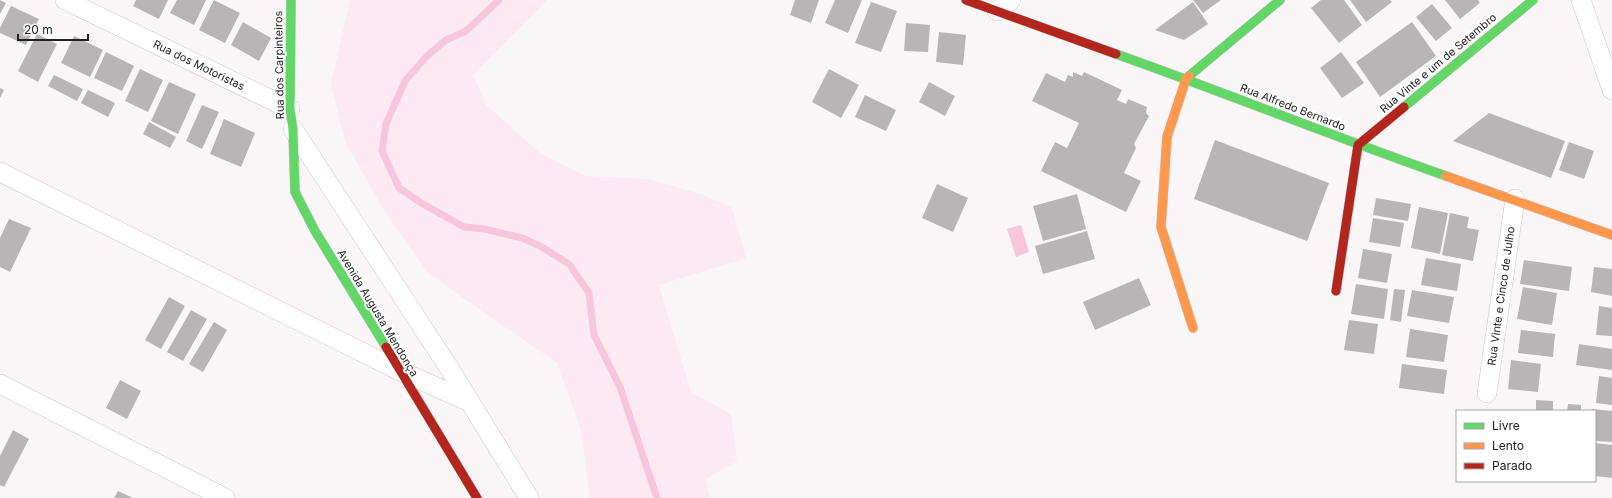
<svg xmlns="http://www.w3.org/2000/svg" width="1612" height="498" font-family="Inter,sans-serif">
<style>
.green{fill:#fce9f1}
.water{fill:#f6c6dd}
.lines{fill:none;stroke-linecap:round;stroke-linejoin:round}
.stream{stroke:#f6c6dd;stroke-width:7}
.building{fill:#b7b5b6}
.street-casing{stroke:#cac7c8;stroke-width:20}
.fast-casing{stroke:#cac7c8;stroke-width:10}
.slow-casing{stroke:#cac7c8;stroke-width:10}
.jam-casing{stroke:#cac7c8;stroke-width:10}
.street{stroke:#fefefe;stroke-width:19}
.fast{stroke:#63d668;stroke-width:9}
.slow{stroke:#ff974d;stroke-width:9}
.jam{stroke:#b3261e;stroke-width:9}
.labels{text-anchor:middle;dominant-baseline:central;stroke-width:4;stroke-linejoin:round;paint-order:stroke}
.street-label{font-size:11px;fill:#232021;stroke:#fff}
</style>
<rect width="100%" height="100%" fill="#faf6f8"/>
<path class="green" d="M350 0H547L473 75 486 105 541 154 586 176 648 179 701 194 732 208 746 258 659 285 691 392 731 414 737 461 706 479 710 498H590L581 430 557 363 429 274 385 212 345 142 331 84Z"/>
<path class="water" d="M1021 225 1029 252 1016 257 1007 229Z"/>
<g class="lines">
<path class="stream" d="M499 0 466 31 446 40 427 56 405 81 386 124 382 151 399 188 423 204 464 227 485 229 522 238 540 246 569 264 589 293 594 335 620 387 657 498"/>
</g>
<path class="building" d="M0 0 6 3 0 14Z
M136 0H168L159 19 133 6Z
M177 0H206L194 25 170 13Z
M214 0 240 13 225 43 199 30Z
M795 0H819L811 23 790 15Z
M835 0H862L848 33 825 23Z
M1193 0H1221L1203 13Z
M1321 0H1344L1362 25 1339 43 1311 8Z
M1350 0H1390L1392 2 1366 22Z
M1445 0H1478L1480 3 1460 19Z
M871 2 897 11 881 52 855 43Z
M1193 2 1208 24 1184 40 1155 30Z
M1432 4 1452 28 1436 41 1416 17Z
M11 6 39 19 26 45 0 33V28Z
M243 22 271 38 259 61 231 45Z
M1412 22 1436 56 1380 97 1356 62Z
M906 23 930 25 928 52 904 51Z
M939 32 966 35 963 65 936 62Z
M37 34 57 44 38 82 18 71Z
M74 36 103 50 90 77 61 63Z
M106 52 134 66 122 91 94 78Z
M1341 52 1364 83 1342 98 1320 68Z
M140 69 163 80 148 112 125 101Z
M829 69 859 85 841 118 812 102Z
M1073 72 1082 76 1084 72 1122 90 1117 100 1126 104 1128 99 1147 107 1146 113 1149 116 1134 144 1136 148 1124 173 1141 181 1126 212 1041 171 1055 142 1067 148 1079 123 1032 101 1046 73 1065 82 1068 75 1073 77Z
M54 75 83 89 77 101 48 86Z
M169 82 196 94 178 134 151 121Z
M929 82 955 96 945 116 919 102Z
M0 88 4 90 0 98Z
M88 90 115 103 108 117 81 103Z
M865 95 896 110 886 131 855 117Z
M202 105 219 112 202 149 186 141Z
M1489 113 1565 141 1551 178 1453 141Z
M224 119 255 133 241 167 210 154Z
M149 122 176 137 170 148 143 134Z
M1215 140 1329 183 1307 241 1194 199Z
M1569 142 1594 151 1584 179 1559 170Z
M937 184 968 198 953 232 922 218Z
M1077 194 1086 229 1043 241 1033 206Z
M1376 198 1411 204 1408 221 1373 215Z
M1419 207 1448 213 1440 254 1411 248Z
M1450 213 1469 217 1467 228 1479 230 1473 261 1442 255Z
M1373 218 1404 223 1400 247 1369 242Z
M9 219 31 228 10 272 0 267V238Z
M1087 231 1095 259 1043 274 1035 246Z
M1363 249 1392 254 1387 283 1358 278Z
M1426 258 1461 264 1457 291 1421 285Z
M1524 260 1572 267 1569 291 1520 284Z
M1594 267 1612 269V296L1591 292Z
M1139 278 1151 305 1095 330 1083 302Z
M1356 284 1388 289 1384 319 1351 314Z
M1523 287 1557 293 1552 325 1517 319Z
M1394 289 1405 290 1401 322 1390 320Z
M1412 290 1454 297 1449 323 1407 316Z
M169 297 185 306 161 349 145 340Z
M1599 306 1612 308V336L1596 335Z
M191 310 207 319 183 361 167 352Z
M1349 320 1378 324 1374 354 1344 350Z
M214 322 227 330 203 372 189 364Z
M1410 329 1448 335 1444 362 1406 357Z
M1521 330 1555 334 1553 357 1518 353Z
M1579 344 1612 349V370L1576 365Z
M1511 360 1541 364 1538 392 1508 389Z
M1402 364 1447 370 1444 394 1399 388Z
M1599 376 1612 378V405L1596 403Z
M120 380 141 391 127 419 106 408Z
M1536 400 1553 401V411H1536Z
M1568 404 1581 405V411H1567Z
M1592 409 1612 411V442L1595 441V411H1592Z
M13 430 29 439 4 487 0 485V456Z
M1595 443 1612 445V478L1595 476Z
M118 491 133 498H114Z"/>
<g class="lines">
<g class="street-casing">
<path id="street" d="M65 0 290 109
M1581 0 1612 90
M997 11 1011 0
M293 129 451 371 529 498
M0 172 400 371 470 402
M0 384 225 498
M1487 393 1515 199"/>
</g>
<g class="fast-casing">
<path id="fast" d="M291 0 290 109 293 129 295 192 315 231 386 347
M1116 54C1226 93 1335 137 1446 176
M1189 76 1280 0
M1404 107 1533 0"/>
</g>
<g class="slow-casing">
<path id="slow" d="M1189 76 1186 79 1167 137 1161 227 1193 328
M1446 176 1612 235"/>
</g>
<g class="jam-casing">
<path id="jam" d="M966 0 1116 54
M1336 291 1358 145 1404 107
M386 347 477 498"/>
</g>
<use href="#street" class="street"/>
<use href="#fast" class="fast"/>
<use href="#slow" class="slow"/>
<use href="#jam" class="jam"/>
</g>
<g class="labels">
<g class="street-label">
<text transform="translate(1438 63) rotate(-40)">Rua Vinte e um de Setembro</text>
<text transform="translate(199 65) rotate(26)">Rua dos Motoristas</text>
<text transform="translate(279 65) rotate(-91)">Rua dos Carpinteiros</text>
<text transform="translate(1293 107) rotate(21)">Rua Alfredo Bernardo</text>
<text transform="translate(1501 296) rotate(-82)">Rua Vinte e Cinco de Julho</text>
<text transform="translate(378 313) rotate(59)">Avenida Augusta Mendonça</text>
</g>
</g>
<rect x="1456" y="410" width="140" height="72" fill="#ffffff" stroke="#a7a6a6"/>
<rect x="1464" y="423" width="20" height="6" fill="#63d668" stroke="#a7a6a6"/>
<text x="1492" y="430" font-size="12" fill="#232021">Livre</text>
<rect x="1464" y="443" width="20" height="6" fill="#ff974d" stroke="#a7a6a6"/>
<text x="1492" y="450" font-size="12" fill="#232021">Lento</text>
<rect x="1464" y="463" width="20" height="6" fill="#b3261e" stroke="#a7a6a6"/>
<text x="1492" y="470" font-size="12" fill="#232021">Parado</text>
<path d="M18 34v6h70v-6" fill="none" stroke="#232021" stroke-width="2"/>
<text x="24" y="34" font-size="12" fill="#232021" stroke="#ffffff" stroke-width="3" paint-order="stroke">20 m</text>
</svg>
